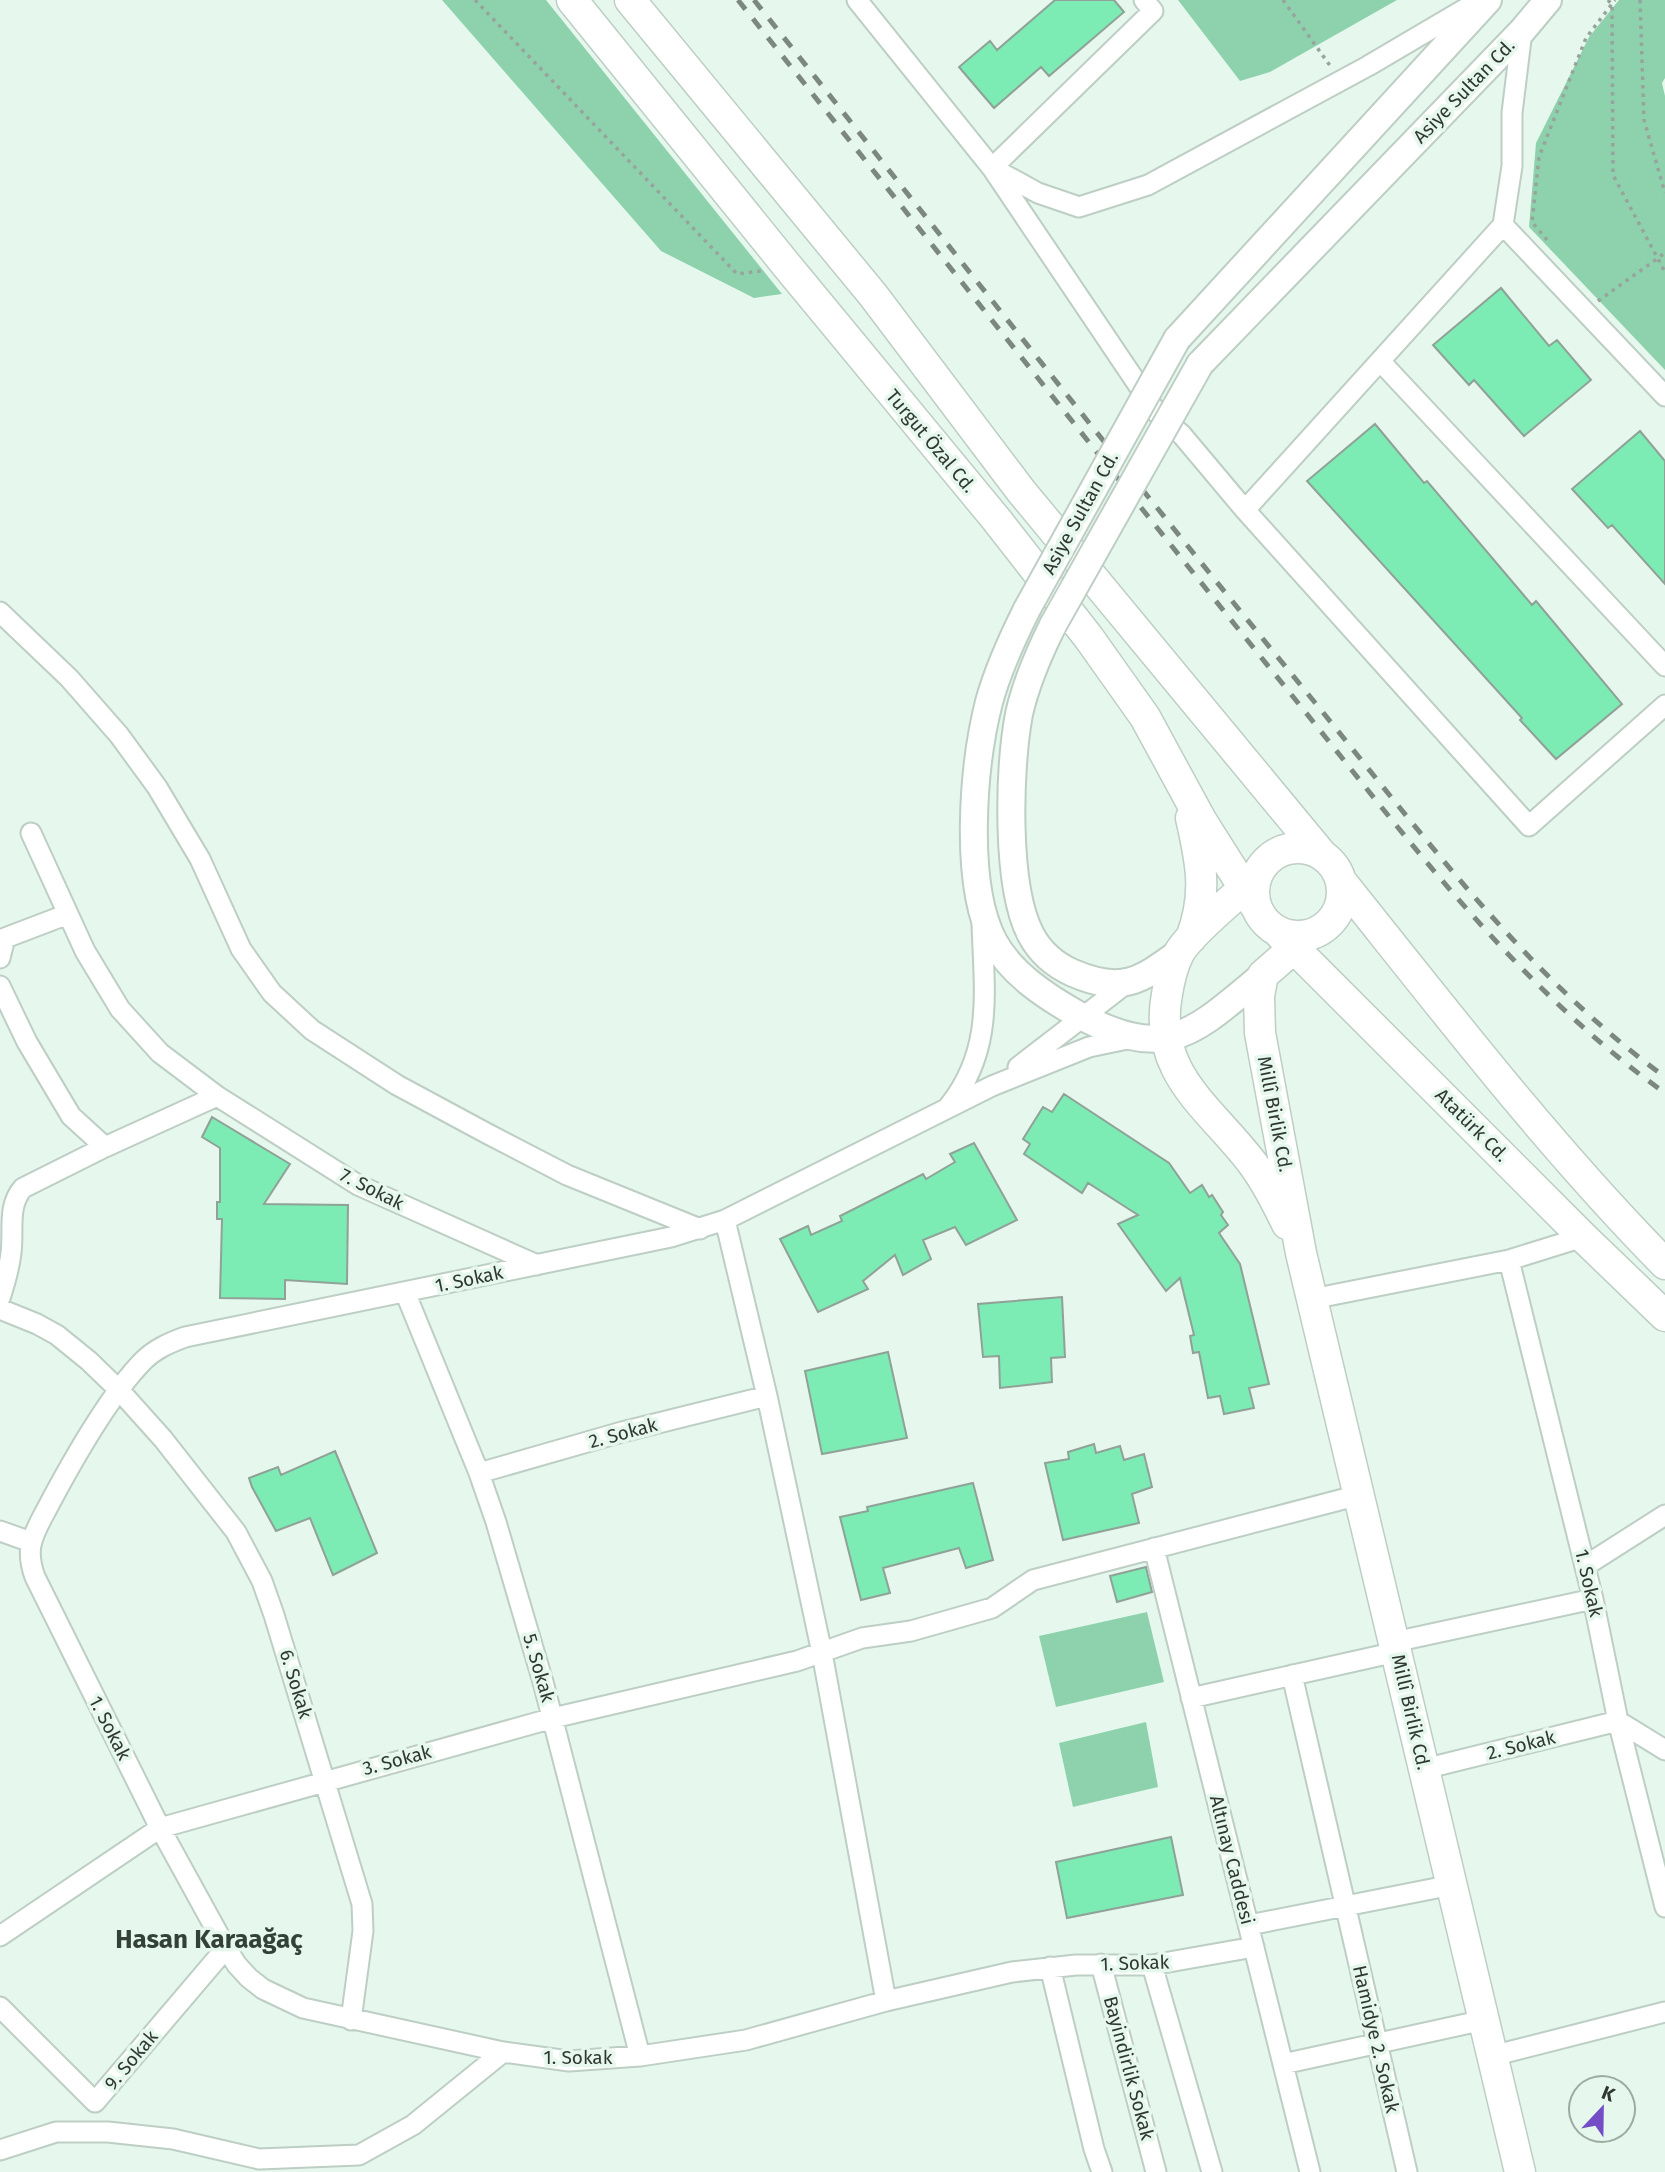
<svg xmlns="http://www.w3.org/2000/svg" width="1665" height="2172" font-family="'Fira Sans',sans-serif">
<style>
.green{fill:#8ed2ad}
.building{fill:#7cebb4;stroke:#90a197;stroke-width:2}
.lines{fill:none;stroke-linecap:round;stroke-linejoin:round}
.minor-casing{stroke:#bdcec4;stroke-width:23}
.secondary-casing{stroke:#bdcec4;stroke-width:30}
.primary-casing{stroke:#bdcec4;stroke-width:33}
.path{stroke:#97a49c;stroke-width:3.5;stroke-dasharray:3.5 5;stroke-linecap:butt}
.minor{stroke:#fff;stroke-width:19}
.secondary{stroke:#fff;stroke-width:26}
.primary{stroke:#fff;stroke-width:30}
.rail{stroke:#7b8780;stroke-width:5;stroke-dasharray:12 12;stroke-linecap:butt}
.secondary-bridge-casing{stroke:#bdcec4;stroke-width:30;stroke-linecap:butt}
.secondary-bridge{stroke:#fff;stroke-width:26}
.labels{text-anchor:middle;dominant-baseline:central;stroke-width:7;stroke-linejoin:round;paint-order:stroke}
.street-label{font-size:19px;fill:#303733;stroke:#e6f8ed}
.district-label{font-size:26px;font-weight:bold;fill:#334139;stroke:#e6f8ed}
</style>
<rect width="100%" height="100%" fill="#e6f8ed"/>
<path class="green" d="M442 0H546L782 294 754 298 661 251Z
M1178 0H1397L1270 72 1240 81Z
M1619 0H1665V78L1662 83 1665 96V370L1529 227 1536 143 1589 37Z
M1147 1612 1164 1682 1056 1707 1039 1636Z
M1146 1722 1158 1787 1073 1807 1059 1743Z"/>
<path class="building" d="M1055 0H1114L1124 12 1049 76 1041 67 994 108 959 67 990 41 997 50Z
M1501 288 1549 346 1557 340 1591 380 1524 436 1474 380 1469 385 1433 345Z
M1375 424 1424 483 1427 481 1532 605 1536 601 1622 704 1556 759 1520 720 1522 718 1307 481Z
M1640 431 1665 461V584L1612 525 1608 528 1572 489Z
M1064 1094 1169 1163 1190 1193 1202 1185 1209 1197 1212 1195 1223 1212 1221 1215 1228 1225 1219 1233 1240 1264 1269 1384 1249 1388 1254 1408 1224 1414 1220 1396 1208 1398 1199 1352 1193 1353 1190 1336 1194 1335 1180 1278 1166 1291 1118 1224 1138 1215 1088 1183 1082 1193 1024 1154 1030 1144 1023 1139 1043 1107 1052 1112Z
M212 1117 290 1164 264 1204 348 1205 347 1284 285 1280V1299L220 1298 222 1219H217V1202H220V1148L202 1137Z
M974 1143 1017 1220 966 1245 955 1227 923 1240 931 1259 903 1275 895 1255 863 1281 868 1289 818 1312 780 1239 808 1226 811 1235 842 1221 840 1216 923 1174 926 1179 955 1162 950 1154Z
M1062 1297 1065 1357 1051 1358 1052 1382 1000 1388 999 1356 983 1357 978 1304Z
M888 1352 907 1438 822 1454 805 1371Z
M1094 1444 1096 1453 1120 1446 1124 1460 1144 1454 1152 1487 1132 1494 1139 1523 1063 1540 1045 1463 1069 1459 1068 1452Z
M335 1451 377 1553 333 1575 310 1518 276 1531 252 1487 249 1478 278 1467 281 1475Z
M973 1483 993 1560 966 1568 959 1548 883 1568 890 1593 861 1600 840 1517 868 1511 867 1507Z
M1146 1567 1152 1592 1117 1602 1110 1576Z
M1171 1837 1183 1895 1067 1918 1056 1862Z"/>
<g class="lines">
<g class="minor-casing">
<path id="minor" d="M857 0 992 168 1157 413 1182 435 1245 510 1529 826 1665 705
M992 168 1153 11 1144 0
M996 170 1038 193 1079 207 1148 185 1368 66 1480 0
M1503 225 1665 396
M1380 361 1665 666
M1245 510 1503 225 1512 166V113L1522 31
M0 612 69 678 119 735 157 787 200 859 241 949 272 993 312 1030 397 1085 488 1134 567 1175 700 1229
M31 833 85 951 120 1009 160 1053 217 1096 358 1185 537 1265
M0 958 5 938 68 914
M0 986 27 1042 71 1116 105 1147
M1132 1038 1089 1047 992 1086 725 1220 671 1237 185 1337C169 1343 155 1349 143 1361 109 1396 74 1458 51 1501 44 1515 34 1530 31 1545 29 1556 31 1566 35 1577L160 1828 226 1948 237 1965 249 1978 263 1989 303 2008 503 2052 569 2061 640 2056 746 2040 886 2001 1012 1972 1076 1965H1152L1254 1947
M1018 1067 1127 983
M949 1106C994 1049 984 991 982 924
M725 1220 767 1396 822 1653 886 2001
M1509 1260 1593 1599 1618 1721 1665 1907
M405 1292 479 1473 496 1522 543 1682 640 2056
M0 1298C5 1283 9 1269 11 1253 14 1230 7 1206 23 1188L105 1147 217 1096
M1312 1299 1509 1260 1583 1237
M0 1309 37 1324 57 1335 89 1361 120 1391 163 1439 236 1532 262 1581 274 1615 362 1904 363 1931 351 2020
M479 1473 622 1432 767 1396
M0 1531 31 1542
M1154 1548 1310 2172
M1585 1566 1665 1515
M1394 1642 1593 1599
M1292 1675 1407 2172
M1191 1698 1396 1652
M1424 1769 1618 1721 1665 1750
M1249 1925 1452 1885
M0 1936 160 1828 553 1718 797 1661 862 1638 911 1631 992 1608 1033 1580 1359 1495
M1101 1964 1156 2172
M1152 1965 1212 2172
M1050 1967 1094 2149 1102 2172
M0 2007 95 2102 226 1948
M1492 2056 1665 2012
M1283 2064 1484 2020
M0 2150 56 2132H108L173 2139 259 2159 359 2155 413 2125 503 2052"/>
</g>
<g class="secondary-casing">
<path id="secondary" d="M1177 339 1488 0
M1200 364 1522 31 1548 0
M1027 609C1012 639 998 669 989 702 973 765 963 884 994 942 1012 974 1045 996 1077 1014 1167 1063 1192 1034 1263 975
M1053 625C1039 653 1026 683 1019 714 1009 768 1005 886 1031 935 1040 952 1055 965 1073 973 1122 994 1140 981 1180 952"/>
</g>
<g class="primary-casing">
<path id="primary" d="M572 0 788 267 996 519 1089 638 1145 717 1201 820 1256 907
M630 0 873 295 1021 491 1323 856
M1254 892a44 44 0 1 1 88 0a44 44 0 1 1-88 0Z
M1256 878C1236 896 1191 932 1179 953 1173 965 1169 981 1167 994 1152 1074 1211 1108 1253 1164 1267 1183 1277 1203 1287 1224
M1341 881C1445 1011 1548 1145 1665 1264
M1280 934 1583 1237 1665 1316
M1308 936 1263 975 1259 996 1260 1033 1301 1253 1520 2172
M1191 938C1208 894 1201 862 1191 818"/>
</g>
<path class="path" d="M475 0 737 274 761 271
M1283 0 1331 67
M1608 0 1612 5 1613 175 1665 272
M1640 0 1644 120 1665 193
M1547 240 1532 222 1539 157 1586 38 1615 0
M1598 301 1665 253"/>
<use href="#minor" class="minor"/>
<use href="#secondary" class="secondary"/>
<use href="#primary" class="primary"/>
<path class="rail" d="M738 0C916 224 1093 449 1273 672 1394 820 1508 981 1665 1093
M754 0C937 230 1117 461 1303 688 1415 824 1521 972 1665 1077"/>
<g class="secondary-bridge-casing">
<path id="secondary-bridge" d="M1027 609 1177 339
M1053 625 1200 364"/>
</g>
<use href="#secondary-bridge" class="secondary-bridge"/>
</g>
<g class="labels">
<g class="street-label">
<text transform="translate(1464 91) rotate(-46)">Asiye Sultan Cd.</text>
<text transform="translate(931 441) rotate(50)">Turgut Özal Cd.</text>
<text transform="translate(1080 513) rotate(-61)">Asiye Sultan Cd.</text>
<text transform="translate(1275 1114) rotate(79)">Millî Birlik Cd.</text>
<text transform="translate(1472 1125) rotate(45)">Atatürk Cd.</text>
<text transform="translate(372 1189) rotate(27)">7. Sokak</text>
<text transform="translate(469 1279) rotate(-12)">1. Sokak</text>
<text transform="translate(623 1433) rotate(-15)">2. Sokak</text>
<text transform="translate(1589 1583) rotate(77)">1. Sokak</text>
<text transform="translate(539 1668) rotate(74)">5. Sokak</text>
<text transform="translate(296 1684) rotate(73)">6. Sokak</text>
<text transform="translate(1411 1712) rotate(77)">Millî Birlik Cd.</text>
<text transform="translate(110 1728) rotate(63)">1. Sokak</text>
<text transform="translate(1521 1745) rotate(-14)">2. Sokak</text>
<text transform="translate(397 1760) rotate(-15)">3. Sokak</text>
<text transform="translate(1232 1860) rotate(76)">Altınay Caddesi</text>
<text transform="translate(1135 1963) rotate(-2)">1. Sokak</text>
<text transform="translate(1376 2039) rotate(77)">Hamidye 2. Sokak</text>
<text x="578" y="2057">1. Sokak</text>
<text transform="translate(131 2060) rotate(-50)">9. Sokak</text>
<text transform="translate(1129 2068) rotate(75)">Bayindirlik Sokak</text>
</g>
<g class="district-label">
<text x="209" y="1939">Hasan Karaağaç</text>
</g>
</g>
<g transform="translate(1602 2109) rotate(22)"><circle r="33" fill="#e6f8ed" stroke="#9daba3" stroke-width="2"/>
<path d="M0-5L12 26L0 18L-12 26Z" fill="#734ec7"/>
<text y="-10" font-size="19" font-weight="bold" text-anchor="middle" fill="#303733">K</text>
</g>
</svg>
